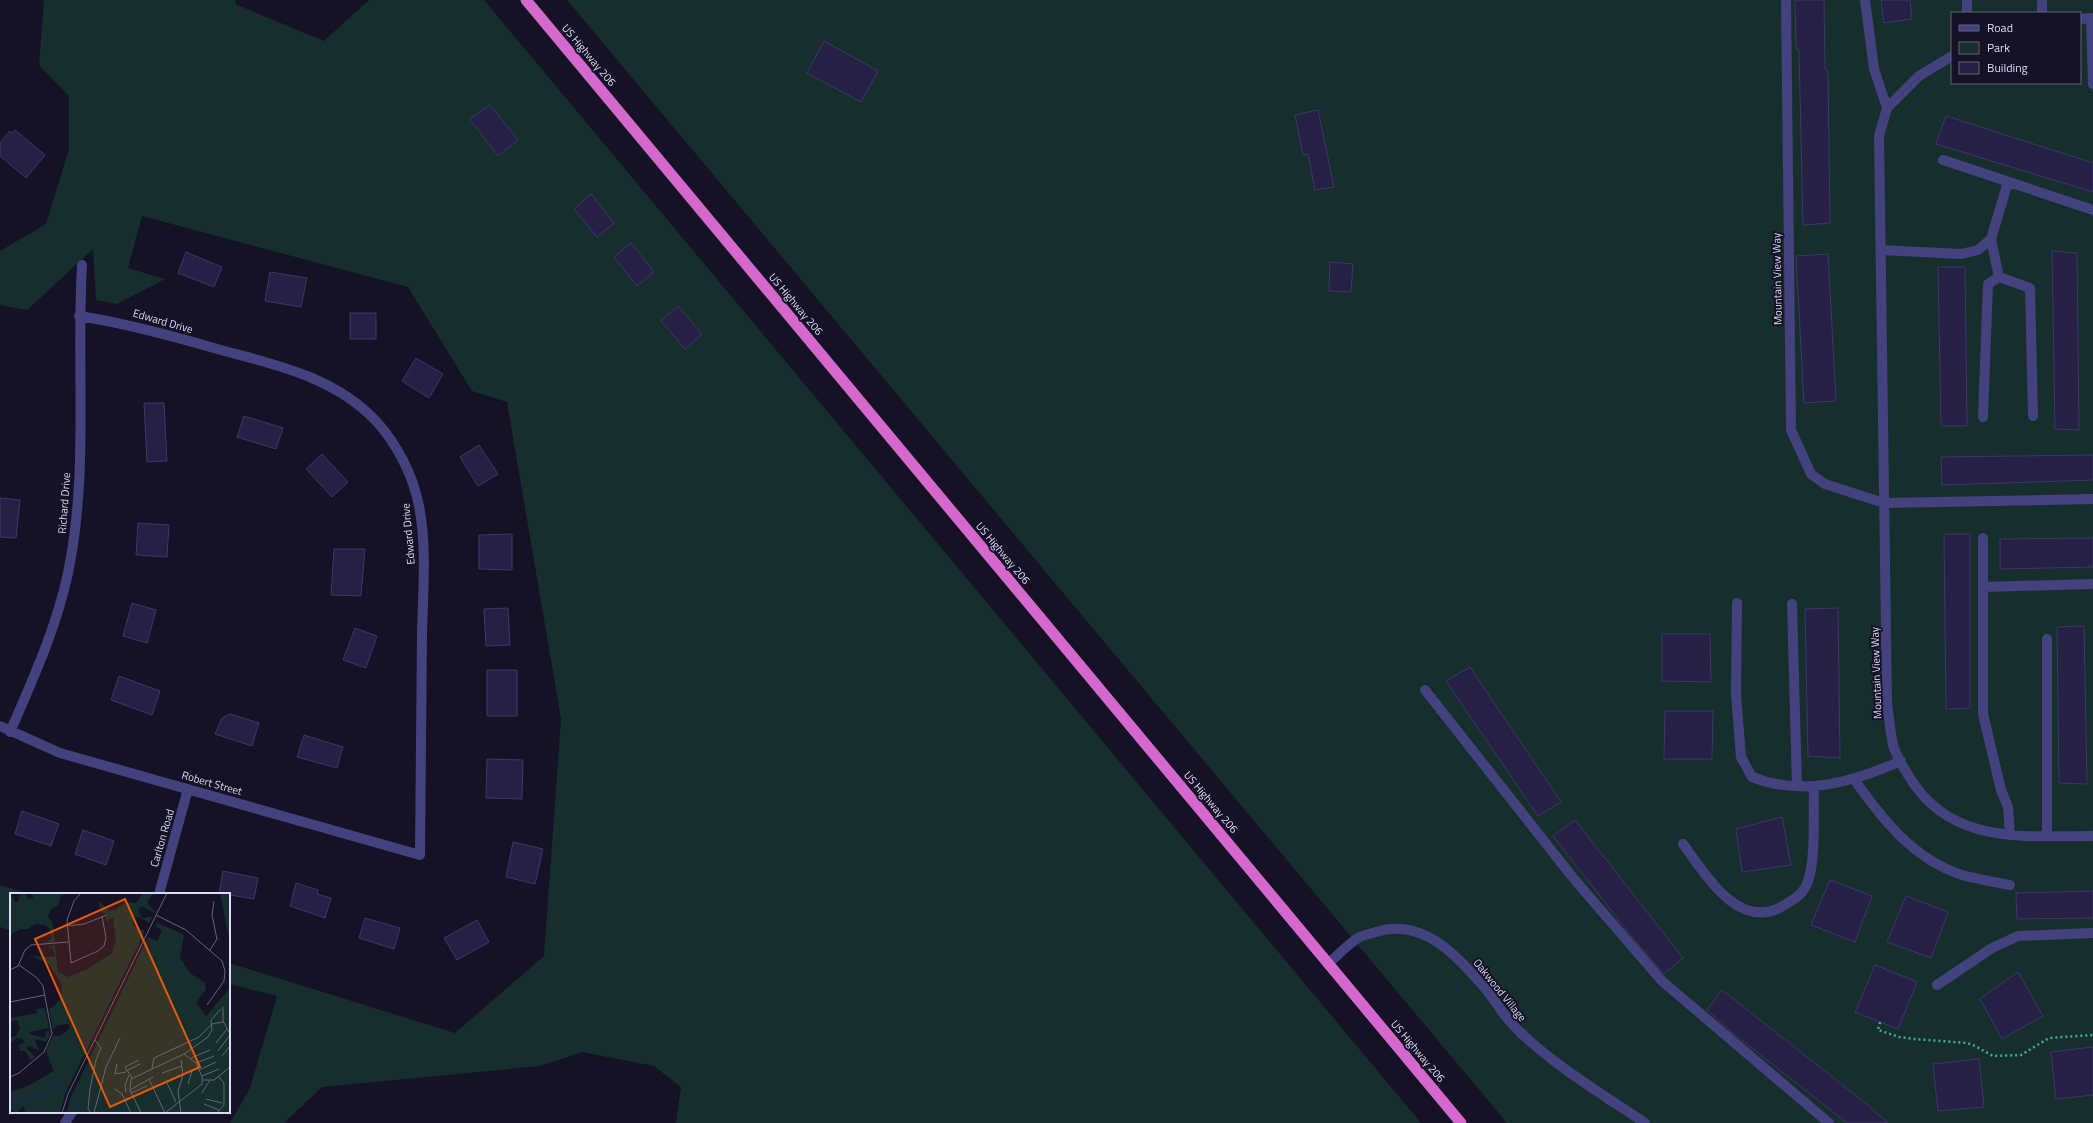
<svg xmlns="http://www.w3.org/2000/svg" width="2093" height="1123" font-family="'Titillium Web',sans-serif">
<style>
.green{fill:#162f2d;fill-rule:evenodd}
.building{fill:#262045;stroke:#3e356e}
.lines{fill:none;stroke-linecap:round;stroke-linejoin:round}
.path{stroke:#3dada2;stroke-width:2.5;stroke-dasharray:2 3;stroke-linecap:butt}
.service{stroke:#43427f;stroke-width:10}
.minor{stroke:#43427f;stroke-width:10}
.trunk{stroke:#d468cc;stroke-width:11}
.labels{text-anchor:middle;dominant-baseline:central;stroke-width:4;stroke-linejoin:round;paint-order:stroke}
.street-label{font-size:11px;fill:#dddbfb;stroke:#151226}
.inset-river{fill:none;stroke:#162c4b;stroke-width:2}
.inset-road{fill:none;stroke:#65627b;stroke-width:1}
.view{fill:#e8590c;fill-opacity:0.15;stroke:#e8590c;stroke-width:2}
.inset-edge{fill:none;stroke:#dddbfb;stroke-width:2}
</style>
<rect width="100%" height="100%" fill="#151226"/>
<path class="green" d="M44 0H236L235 4 324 41 369 0H484L1421 1123H676L681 1087 654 1066 582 1052 540 1066 322 1087 284 1123H230L250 1088 277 996 229 984V963L455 1033 544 956 561 719 507 402 472 391 408 287 142 216 128 268 165 279 117 304 96 300 93 249 27 310 0 305V251L46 224 69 149V96L39 65Z
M567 0H2093V1123H1507ZM1952 13H2080V83H1952Z
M0 885 29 894H11V931L0 927Z"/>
<path class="building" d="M1795 0H1824L1825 70H1828L1830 223 1803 225 1799 49H1796Z
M1881 0H1910L1912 19 1884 23Z
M824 41 878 71 861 102 807 73Z
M490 105 518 140 498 156 470 119Z
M1318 110 1334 187 1315 190 1308 154 1303 155 1295 115Z
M1946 116 2093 163V192L1936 144Z
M15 130 45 155 26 178 0 156V143L10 131 12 133Z
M591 194 614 223 597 237 574 209Z
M631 243 654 272 637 286 614 257Z
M2052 251 2077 253 2079 430 2055 429Z
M186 252 222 267 214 287 178 273Z
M1828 254 1836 401 1804 403 1796 256Z
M1330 262 1353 264 1351 292 1329 291Z
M1938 267H1965L1967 426H1941Z
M270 272 307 278 301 307 265 301Z
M678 306 702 334 685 349 661 321Z
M350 313H376V339H350Z
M416 358 443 374 429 398 402 381Z
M144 403H164L167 461 147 462Z
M244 416 283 428 276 449 237 437Z
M479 445 498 474 478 486 460 457Z
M322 454 348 482 332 497 306 469Z
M2093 455V480L1942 485 1941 457Z
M0 498 20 500 16 538 0 537Z
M138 523 169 525 167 557 136 555Z
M512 534V570L479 569V535Z
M1944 534H1970V708L1946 709Z
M2093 538V567L2000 569V539Z
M334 549H365L361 596 331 595Z
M132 603 156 610 147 643 123 636Z
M508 608 510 645 486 646 484 609Z
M1838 608 1840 758 1808 756 1805 609Z
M2084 626 2087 784 2059 783 2057 627Z
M355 628 377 636 366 668 343 660Z
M1662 634H1710L1711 682 1662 681Z
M1470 667 1561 802 1538 816 1446 681Z
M487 670H517V716H487Z
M119 676 160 691 152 715 111 700Z
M1665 711H1713L1712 759H1664Z
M230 714 259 723 252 746 215 734 222 718Z
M304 735 343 747 337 768 297 757Z
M487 759 523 760 522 799 486 798Z
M22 811 59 824 51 846 15 834Z
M1782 817 1791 865 1742 872 1736 829Z
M1575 820 1683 958 1664 974 1632 937 1553 836Z
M83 830 114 841 106 865 75 854Z
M513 842 543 849 535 884 506 877Z
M223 871 258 878 254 899 219 893Z
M1830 880 1872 896 1855 942 1811 925Z
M296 883 318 890 317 894 331 898 325 918 290 906Z
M2093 891V918L2017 919 2016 893Z
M1906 896 1948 912 1931 958 1887 942Z
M365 918 400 928 394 949 359 938Z
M477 920 489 942 457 960 444 938Z
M1875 965 1917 982 1898 1029 1855 1012Z
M2018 972 2043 1016 2002 1039 1980 999Z
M1722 990 1859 1098 1888 1123H1847L1734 1034 1707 1010Z
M2093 1047V1095L2056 1099 2051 1052Z
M1979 1059 1984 1107 1938 1111 1933 1064Z"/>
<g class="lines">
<path class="path" d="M1880 1022 1878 1030 1899 1037 1914 1039 1967 1043 1975 1046 1993 1056 2021 1055 2049 1038 2093 1035"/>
<path class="service" d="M1999 277 2030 288 2033 416
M1884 503 2093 499"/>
<path class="minor" d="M1786 0 1791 430 1811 474 1825 484 1884 503
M1865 0 1874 69 1887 108
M1967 13V0
M2042 13V0
M2091 18 2093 84
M2080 19 2093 18
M1952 56 1919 76 1887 108 1879 136 1887 703C1889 716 1890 732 1893 745 1896 756 1904 768 1910 778 1951 845 2024 836 2093 836
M1943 160 2093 210
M1881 250 1961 254 1978 250 1991 239
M1983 417 1988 284 1999 277 1991 239 2008 182
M1983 538V714L2001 790 2008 807 2010 835
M1983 587 2093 584
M1737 603 1736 694 1741 757 1752 777C1803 797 1853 782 1901 761
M1792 604 1797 786
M1425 690 1574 879 1662 981 1829 1123
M0 726 60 753 420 855C421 781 422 707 422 632 423 591 427 547 419 506 413 475 397 444 376 421 333 375 271 364 214 348 169 335 125 323 79 316
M10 732C33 679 56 629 68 573 89 472 76 367 82 265
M1854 779C1882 819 1913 859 1962 875 1977 879 1994 882 2010 885
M2047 835V639
M1683 844C1705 873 1738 932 1783 906 1794 899 1804 894 1808 881 1816 859 1813 813 1814 787
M159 894 188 789
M1328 964C1338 955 1347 945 1358 938 1363 935 1370 934 1376 932 1424 917 1460 958 1488 992 1498 1005 1507 1021 1520 1032 1558 1068 1602 1094 1645 1123
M1937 985 1992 948 2018 936 2093 933
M65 1123 72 1112"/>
<path class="trunk" d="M526 0 1461 1123"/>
</g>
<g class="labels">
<g class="street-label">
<text transform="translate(589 55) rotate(50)">US Highway 206</text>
<text transform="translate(1777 279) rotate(-91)">Mountain View Way</text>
<text transform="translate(796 304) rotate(50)">US Highway 206</text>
<text transform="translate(163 321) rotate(16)">Edward Drive</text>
<text transform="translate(64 503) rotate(-86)">Richard Drive</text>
<text transform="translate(408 534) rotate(-95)">Edward Drive</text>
<text transform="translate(1003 553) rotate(50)">US Highway 206</text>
<text transform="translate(1876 673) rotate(-92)">Mountain View Way</text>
<text transform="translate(212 783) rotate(16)">Robert Street</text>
<text transform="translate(1211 802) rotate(50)">US Highway 206</text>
<text transform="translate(162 838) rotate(-74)">Carlton Road</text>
<text transform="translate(1500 990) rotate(51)">Oakwood Village</text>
<text transform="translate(1418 1051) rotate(50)">US Highway 206</text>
</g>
</g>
<g transform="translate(10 893)">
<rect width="220" height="220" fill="#151226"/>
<path d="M0 0 5 9H8L11 0H14L18 6 23 5 22 0H56L50 4 49 12 41 16 38 23 43 31 45 49 36 50 41 46 40 36 35 32 25 31 18 36H10L0 42ZM133 0H143L137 9 145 20 131 13 128 18 132 25 142 24 139 30 129 24 123 25V33L135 38 55 201 50 220H15L14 213 6 220 0 216V199L18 193 44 178 36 158 43 143H50L60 135 59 131 48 132 43 136 39 117 50 107 48 100 52 99 51 90 39 71 21 63 45 64 43 55 37 54 45 52 48 79 58 84 77 76 101 61 106 49 103 25 98 26V29L95 26 98 22 91 19 88 7 99 18 105 17 116 9 126 10ZM210 0H220V50ZM148 30 174 42 170 65 180 80 195 90 196 96 186 110 196 123 220 95V220H56L61 204 138 44 147 48 152 37 145 33ZM35 115 39 135 19 139 20 141 35 145 36 138H39L40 143 36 149 26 146 25 148 30 158 19 153 16 155 25 164 21 167 15 158H10L9 152 15 149 13 146 7 145 0 151V145L6 143 10 135 7 127 1 129 2 136 0 139V125L27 120 26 116Z" fill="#162f2d"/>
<path class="inset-river" d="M0 207 16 209 20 203 34 201 45 193 57 197"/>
<path class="inset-road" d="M71 0 64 8 57 27 61 70 88 58 94 53 96 45 92 23M146 22 176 37 212 68 215 78 214 88 197 112M57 33 74 31 97 22M200 57 207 46 202 22 204 8M0 77 8 73 15 57 21 52 58 49M0 109 35 102M213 114V128L220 141M206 150 217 136M208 158 220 142M174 161 198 144 202 137 201 127 211 116M212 163 220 153M181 165 200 157M186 170 204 163M107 171 105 181 116 179M142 175 144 165 189 144 202 131 213 129M189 177 206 169M116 178 130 171M152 180 172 173M192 183 209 176M0 184 9 180 34 159 42 141 33 93 27 85 9 72M122 185 115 174 129 167M139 186 155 220M192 187H204L220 174M157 190 166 209M178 191 182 178 188 174M105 196 112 201 121 220M120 197 143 184M116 199 115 192 119 182M121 200 137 193M192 200 200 187M196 206 212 210M194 211 209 217M52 220 58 201 157 0M81 220 78 216 80 196 86 167 91 155 85 147M84 220 96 174 110 145M131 220 120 197 121 186 174 161 186 170 192 184V191L155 220M171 220 168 198 173 182 171 167M207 220 214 212V190L209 184"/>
<path class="view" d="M115 6 190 174 100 214 25 46Z"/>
<rect width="220" height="220" class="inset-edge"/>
</g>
<rect x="1951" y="12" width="130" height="72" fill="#151226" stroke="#65627b"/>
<rect x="1959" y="25" width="20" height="6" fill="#43427f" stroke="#65627b"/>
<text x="1987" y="32" font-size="12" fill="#dddbfb">Road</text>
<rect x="1959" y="42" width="20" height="12" fill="#162f2d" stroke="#65627b"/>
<text x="1987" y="52" font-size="12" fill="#dddbfb">Park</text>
<rect x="1959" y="62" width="20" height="12" fill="#262045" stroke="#65627b"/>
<text x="1987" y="72" font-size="12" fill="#dddbfb">Building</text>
</svg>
